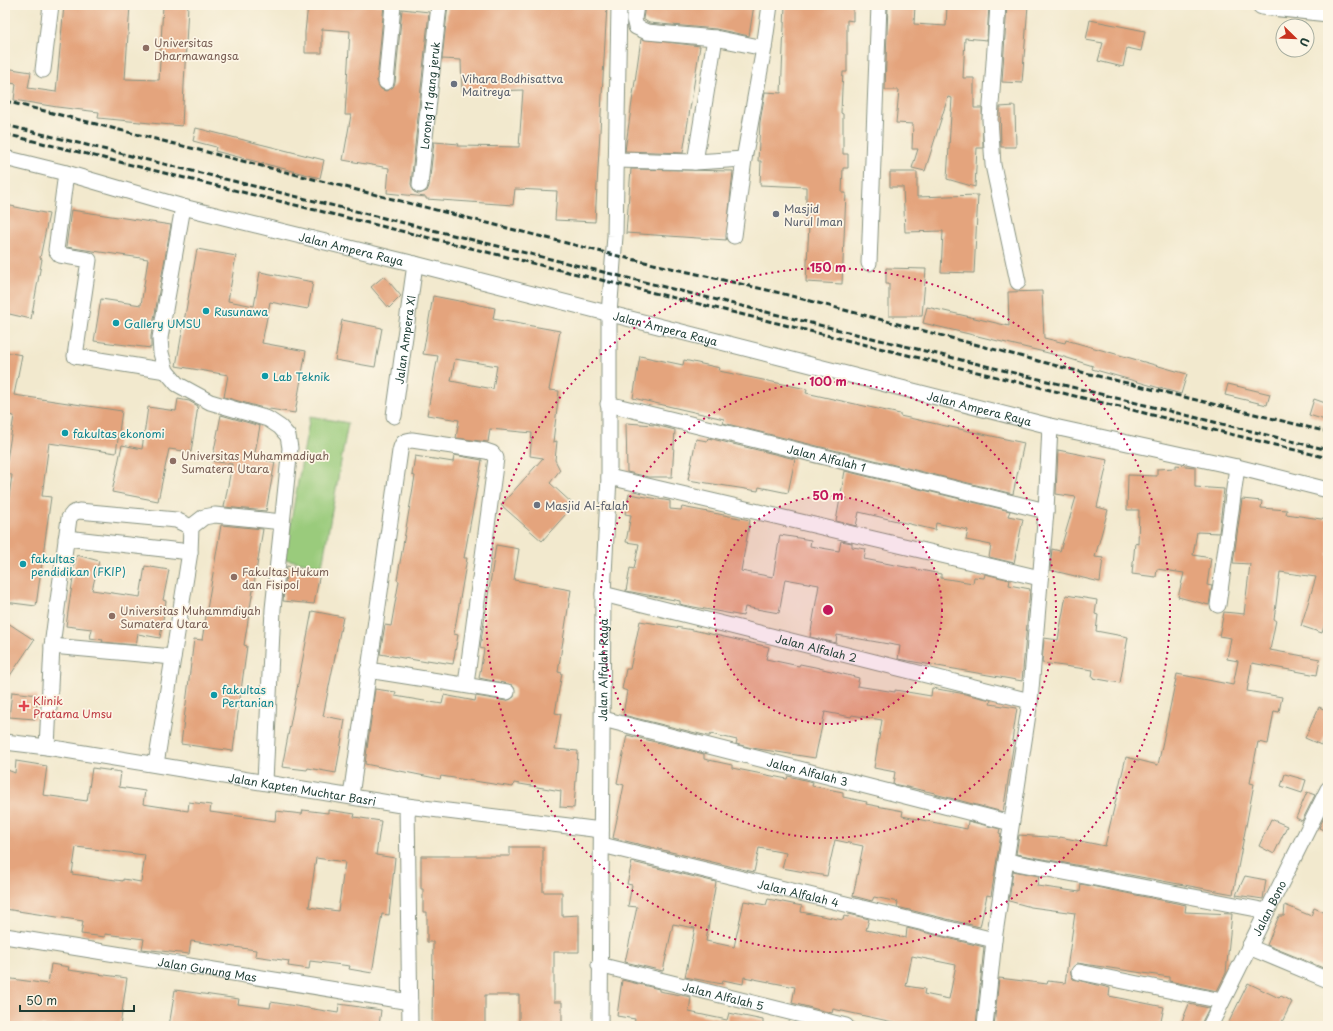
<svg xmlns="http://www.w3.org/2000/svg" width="1333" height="1031" font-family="'Playpen Sans',sans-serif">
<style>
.green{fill:#9acb7b;stroke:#5c8458}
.building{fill:#e4a47d;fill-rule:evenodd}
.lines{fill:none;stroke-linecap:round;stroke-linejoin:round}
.minor-casing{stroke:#889381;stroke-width:17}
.major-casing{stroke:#889381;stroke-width:21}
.minor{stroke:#fff;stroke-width:15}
.major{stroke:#fff;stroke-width:19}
.rail{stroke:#1f3d34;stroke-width:3;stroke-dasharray:6 3;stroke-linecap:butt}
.ring{fill:none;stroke:#c2185b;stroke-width:2;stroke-dasharray:2 4}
.education-dot{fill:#8d6e63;stroke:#fcf5e5;stroke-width:1.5}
.worship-dot{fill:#6b7280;stroke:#fcf5e5;stroke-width:1.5}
.culture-dot{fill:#0f9aa8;stroke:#fcf5e5;stroke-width:1.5}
.health-dot{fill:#e0444e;stroke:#fcf5e5;stroke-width:1.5}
.labels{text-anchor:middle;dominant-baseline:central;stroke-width:3.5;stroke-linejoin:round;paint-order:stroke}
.education-label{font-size:11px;fill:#785e54;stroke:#fcf5e5;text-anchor:start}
.worship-label{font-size:11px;fill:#5b616d;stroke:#fcf5e5;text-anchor:start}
.street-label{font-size:11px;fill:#1f3d34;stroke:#fcf5e5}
.culture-label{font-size:11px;fill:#0d838f;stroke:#fcf5e5;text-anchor:start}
.health-label{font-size:11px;fill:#be3a42;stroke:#fcf5e5;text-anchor:start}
.centre{fill:#c2185b;stroke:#fcf5e5;stroke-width:2}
.ring-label{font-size:12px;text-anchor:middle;font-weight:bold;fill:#c2185b;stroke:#fcf5e5;stroke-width:3.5;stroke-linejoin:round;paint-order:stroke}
</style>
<rect width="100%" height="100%" fill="#fcf5e5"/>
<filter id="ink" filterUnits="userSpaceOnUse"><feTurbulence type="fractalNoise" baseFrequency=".025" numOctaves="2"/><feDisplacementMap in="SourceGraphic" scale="8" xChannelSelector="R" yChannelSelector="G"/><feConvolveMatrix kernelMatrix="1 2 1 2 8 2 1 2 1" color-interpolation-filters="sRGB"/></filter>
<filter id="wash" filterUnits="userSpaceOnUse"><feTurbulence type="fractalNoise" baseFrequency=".012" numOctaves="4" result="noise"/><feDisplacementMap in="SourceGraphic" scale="16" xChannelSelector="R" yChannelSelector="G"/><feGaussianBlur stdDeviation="0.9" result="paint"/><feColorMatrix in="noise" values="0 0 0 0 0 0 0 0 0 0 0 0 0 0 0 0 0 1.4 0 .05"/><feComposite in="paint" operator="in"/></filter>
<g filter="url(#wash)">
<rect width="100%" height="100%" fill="#f2e9ce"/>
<path class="green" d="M310 416 348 423 322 566 284 559Z"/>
<g id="blocks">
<path class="building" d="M64 5H130L125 79 159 80 163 5H188L182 126 98 118 99 112 57 107 14 100 16 84 5 82V68L31 72 28 88 56 92Z
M308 5H384L377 81 381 89 386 91 393 87 395 83 402 9 429 12 411 184 414 192 419 194 427 191 429 186 434 142 459 144 458 146 519 147 523 90 462 92 461 60 442 59 448 5H607L595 222 555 220 557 191 515 189 513 205 426 199V197L387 193 389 168 343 160 351 115H345L350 31 322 29V53H305V32Z
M645 5H754L749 36 716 29 649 23 643 19Z
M785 5H853V21L847 20V72H843L842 89 841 113 843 114V154H848V168H843L842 193H846L842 284 806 282 809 225H806V187L760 185 761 161H758L760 122 765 92 781 93Z
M888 5H915L914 24 946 26 947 5H989L987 40 965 38 963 78H974V108H982L983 148H977L975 187 947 179 952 98 948 97 925 171 912 168 918 149H912L913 124 896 123 899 90H885Z
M1007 5H1028L1022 83 1002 82Z
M1090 20 1145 31 1141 51 1127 48 1123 67 1098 61 1103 43 1086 40Z
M641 39 700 46 683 153 625 151Z
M1015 106 1016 147H1001L1000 107Z
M196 128 324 160 320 178 215 151 216 147 193 141Z
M631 169 733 171 726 240 626 233Z
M890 172H917V197L978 195 974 273 941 272 943 231 905 232 903 187H890Z
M6 205 49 214 40 258 42 259 31 319 5 313Z
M71 210 171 225 151 336V348L94 341 101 299 141 305 148 259 66 247Z
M197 249 236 256 228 301 254 306 260 272 313 282 308 309 270 302 262 343 306 351 295 413 263 408 224 397 228 375 176 366Z
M886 268 926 269 922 316H889V284H886Z
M384 276 401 296 389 308 371 287Z
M1042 291 1044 338 1065 343 1066 340 1187 374 1181 394 1092 369 1093 366 1061 356 923 323 927 307 1009 326 1008 292Z
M433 296 495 308 493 319 560 331 549 390 559 391 553 442 557 441 555 460 560 470 550 483 574 505 542 541 501 505 543 458 530 456 532 433 490 429 488 442 456 438 459 420 427 415 438 356 423 354ZM455 359 497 366 493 389 451 381Z
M342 320 382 328 375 367 335 360Z
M5 352 22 355 14 395 122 411 116 453 49 443 42 496 51 497 36 606 5 602V525L12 475 5 474V472L14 416 5 414Z
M640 356 683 365 684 360 720 368 719 371 807 389 806 393 900 414V416L1024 443 1013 494 723 423 724 419 633 398Z
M1228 384 1270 394 1267 405 1225 395Z
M178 399 189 401 198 406 191 452 169 449 158 501 112 492 122 445 142 449 148 407 176 411Z
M1314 399 1328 404V421L1309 415Z
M221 415 260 426 254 458 275 462 266 511 224 507 232 464 212 461Z
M626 423 655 425 675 430 672 477H648L627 472Z
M708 438 795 459 788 493 759 487 758 491 688 480 696 439 707 441Z
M1058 450 1108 460 1097 507 1108 510 1095 557 1103 558 1100 582 1050 570 1052 549 1060 551 1076 497 1056 494Z
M454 455 482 460 464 558H467L454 634 458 635 453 664 427 660V662L380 654 385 625 391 626 399 581 397 580 415 476 412 475 415 456 453 462Z
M1176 465 1195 467V487L1224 489 1219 533 1197 532 1193 555 1211 558 1207 585 1212 586 1209 605 1178 597 1184 573 1157 569 1156 577 1132 574 1135 543 1138 544 1139 510H1127L1128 475 1157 476V469L1176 468Z
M845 471 1010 511 1008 516 1023 519 1014 563 989 557 991 545 966 540 968 530 936 523 935 530 859 512 856 526 836 521Z
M629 494 670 501V509L681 510 682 507 750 520 741 571 773 577 780 535 811 540 810 546 839 551 841 541 852 543V547L866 549 864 559 941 574V578L973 583 974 577 984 578 985 574 1010 580 1009 585 1030 589 1022 681 898 659 900 646 837 635 836 643 810 637 819 585 785 579 779 613 745 607 743 616 683 605 680 604V601L626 591 630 568 634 569 639 544 626 542 631 515 625 514Z
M1242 499 1262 501 1261 508 1287 510 1286 514 1328 520V613L1322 633 1301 626 1316 577 1280 572 1274 620H1276L1270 650 1320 659 1317 675 1252 663 1247 691 1282 697 1279 712 1274 711 1268 744 1258 742 1250 783 1254 784 1233 894 1016 854 1019 835 1060 838V837L1105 846 1126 757 1158 765 1177 674 1233 685 1238 661 1227 659 1231 638 1219 636 1224 612 1244 614 1250 564 1233 563Z
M221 525 263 529 244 645 247 646 233 751 181 744 194 639 202 640Z
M496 545 519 549 514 580 571 590 558 672 562 673 555 713 561 714 555 749 578 751 574 808 560 807 561 791 514 783 513 787 441 776 440 779 365 764 375 689 396 692 395 696 442 704 444 695 475 701 476 696 506 701 514 697 515 689 512 685 479 678 484 649 480 648Z
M77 555 99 561 92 590 140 597 145 566 169 570 163 600 166 601 160 638 138 634 136 645 102 642 103 640 90 638 92 629 66 626 73 578 71 577Z
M287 566 320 573 314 604 283 601Z
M1066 595 1097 600 1095 614 1098 615 1096 631 1128 637 1120 683 1092 678 1093 670 1042 663 1044 638 1058 640Z
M312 611 343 617 323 716 345 720 336 773 308 768 307 770 282 767Z
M5 621 34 640 5 683Z
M640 621 693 630 769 647 766 659 799 666 800 664 815 667 859 678 857 686 895 692V690L931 696 932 688 965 694 991 700 990 704 1017 708 1012 741H1014L1003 812 935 794V793L893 784 895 772 874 768 882 720 852 715 851 717 825 712 815 758 752 748 736 744 737 740 711 734 710 736H708L623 715 627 691 622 689 626 669H630Z
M12 692 38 695 35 719 9 717Z
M1319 707 1328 711V729L1321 745 1305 738Z
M627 735 704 754V759L732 765V768L787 779 788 776 813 782 812 786 843 792V797L867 802 866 804 903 811 902 816 967 829 968 821 1000 829 999 833 1001 834 991 896 987 895 980 927 897 907 898 902 874 897 872 901 853 896 863 846 835 840 827 876 782 868 786 853 759 848 754 872 613 838 624 785 617 783Z
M16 761 47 766 43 795 87 801 92 768 121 772 119 787 145 791 143 804 188 811 189 802 211 805 210 812 275 821 276 811 302 814 303 810 328 813V810L355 814 354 817 381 821 376 855 395 858 389 915 382 914 372 973 349 969 350 966 310 961 309 969 288 966 289 961 255 956 256 950 191 941 189 954 142 949 144 939 105 934V937L81 934 83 921 5 909V769L15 773ZM76 847 145 855 141 882 123 879V881L72 874ZM316 858 345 862 338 911 309 907Z
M1285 774 1306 780 1302 793 1281 786Z
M1307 792 1315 795 1302 821 1296 818Z
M1328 809V832L1319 828Z
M1271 819 1287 826 1274 854 1259 846Z
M510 847H543V892H562V916L579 915V952H554V1002H562V1026H519V995H485V1026H432L433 942H427V912H423V889H421V856H510Z
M632 862 716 882 706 941 734 947 744 901 766 905 768 899 802 906 801 912 843 920 844 916 848 917 849 914 869 919 866 930 906 938 907 928 984 947 976 1026H911L833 1009 832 1013 792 1003 795 987 744 977 743 984 723 980 722 984 685 977 695 928 673 924 663 971 625 962 637 907 628 906 632 885 627 884ZM912 956 956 965 949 999 924 994 925 989 906 986Z
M1013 871 1039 876 1037 886 1080 892 1081 884 1186 905 1185 912 1232 914 1226 973 1217 991 1169 981V977L1077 963 1070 971 1073 979 1110 988 1109 996 1164 1007 1160 1026H994L999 978 1047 984 1048 981 1065 983 1075 913 1031 907 1009 901Z
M1245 876 1266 880 1263 899 1236 895Z
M1285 905 1311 916 1314 908 1328 914V970L1267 945 1279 916H1284Z
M51 964 69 967 68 970 127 978 120 1026 107 1024V1026H5V978L48 984Z
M622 980 659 989V991L691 997 689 1012 727 1020 729 1013 763 1020V1026H634L635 1019 617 1016Z
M1248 983 1279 998 1281 996 1292 1002 1280 1026H1227Z
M175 990 239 999 238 1004 270 1008 271 1002 338 1013 339 1004 381 1010 379 1026H169Z
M1189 1004 1209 1008 1200 1026H1180Z"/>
</g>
</g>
<g filter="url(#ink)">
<use href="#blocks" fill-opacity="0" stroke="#889381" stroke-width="1"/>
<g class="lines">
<g class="minor-casing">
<g id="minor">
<path d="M636 5 634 19 636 27 647 32 715 38 764 48"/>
<path d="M998 5 990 119 993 165 1018 282"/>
<path d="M715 38 695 162 744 159"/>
<path d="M43 70 51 5"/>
<path d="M386 82 393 5"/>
<path id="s1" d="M5 158 66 173 183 207 415 264 1050 426 1237 467 1328 490"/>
<path d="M616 160 695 162"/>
<path d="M66 173 56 250 60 255 89 260 75 356 166 371"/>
<path id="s2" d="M420 185 439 5"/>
<path d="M183 207 160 338 161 353 166 371 177 384 210 402 268 419 280 427 288 436 290 448 273 609 265 782"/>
<path d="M734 236 744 159 764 48 770 5"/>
<path d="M869 263 879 5"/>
<path id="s3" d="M608 404 1046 511"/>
<path id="s4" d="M394 416 415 264"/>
<path d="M609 477 1040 578"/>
<path d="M191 527 204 517 215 515 282 522"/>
<path d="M66 538 190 552"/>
<path id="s5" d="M603 594 1030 701"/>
<path d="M1218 605 1237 467"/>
<path d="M52 646 173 657"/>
<path d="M368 670 507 692"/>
<path id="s6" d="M603 719 1011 823"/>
<path id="s7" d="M5 742 47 747 407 806 601 830"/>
<path d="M47 747 52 646 69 518 73 513 79 511 176 520 191 527"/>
<path d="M156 764 190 552 191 527"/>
<path d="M351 796 400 451C402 443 403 441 412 440L486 451 492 453 496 458 466 684"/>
<path d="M407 806 410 1026"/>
<path id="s8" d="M602 845 994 940"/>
<path d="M1007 861 1267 911"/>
<path id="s9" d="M5 936 410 1002"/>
<path d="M1249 947 1328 980"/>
<path id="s10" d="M599 965 846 1026"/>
<path d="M1079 972 1222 1001"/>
<path id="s11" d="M600 1026 603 594 609 477V314L615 236 619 5"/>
<path d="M985 1026 994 940 1030 701 1046 511 1050 426"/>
<path id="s12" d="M1210 1026 1328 789"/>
</g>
</g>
<g class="major-casing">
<path id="major" d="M1262 5 1328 12"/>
</g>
<use href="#minor" class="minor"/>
<use href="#major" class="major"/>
<path class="rail" d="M5 101 614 255 780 293 1065 368 1328 432
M5 125 1328 450
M5 134 1328 458"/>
</g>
</g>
<circle cx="828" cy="610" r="114" fill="#c2185b" fill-opacity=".12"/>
<g class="ring">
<circle cx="828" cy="610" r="114"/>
<circle cx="828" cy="610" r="228"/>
<circle cx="828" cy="610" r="342"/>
</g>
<g class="education-dot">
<circle cx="146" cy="48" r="4"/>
<circle cx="173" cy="461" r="4"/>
<circle cx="234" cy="577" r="4"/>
<circle cx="112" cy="616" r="4"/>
</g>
<g class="worship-dot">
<circle cx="454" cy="84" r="4"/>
<circle cx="776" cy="214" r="4"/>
<circle cx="537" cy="505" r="4"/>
</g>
<g class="culture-dot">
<circle cx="206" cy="311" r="4"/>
<circle cx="116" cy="323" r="4"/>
<circle cx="265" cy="376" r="4"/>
<circle cx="65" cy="433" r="4"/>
<circle cx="23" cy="564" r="4"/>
<circle cx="214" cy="695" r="4"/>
</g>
<path class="health-dot" d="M22 700h4v4h4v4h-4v4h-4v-4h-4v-4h4z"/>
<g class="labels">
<g class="education-label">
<text x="154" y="42">Universitas<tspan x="154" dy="13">Dharmawangsa</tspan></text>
<text x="181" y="455">Universitas Muhammadiyah<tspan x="181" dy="13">Sumatera Utara</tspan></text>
<text x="242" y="571">Fakultas Hukum<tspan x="242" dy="13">dan Fisipol</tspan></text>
<text x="120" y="610">Universitas Muhammdiyah<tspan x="120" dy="13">Sumatera Utara</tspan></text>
</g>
<g class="worship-label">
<text x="462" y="78">Vihara Bodhisattva<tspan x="462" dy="13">Maitreya</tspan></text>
<text x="784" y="208">Masjid<tspan x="784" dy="13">Nurul Iman</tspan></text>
<text x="545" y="505">Masjid Al-falah</text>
</g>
<g class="street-label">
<text stroke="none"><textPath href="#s2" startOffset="90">Lorong 11 gang jeruk</textPath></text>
<text stroke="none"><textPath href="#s1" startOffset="358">Jalan Ampera Raya</textPath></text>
<text stroke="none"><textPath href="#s1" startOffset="682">Jalan Ampera Raya</textPath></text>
<text stroke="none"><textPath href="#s4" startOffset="77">Jalan Ampera XI</textPath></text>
<text stroke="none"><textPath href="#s1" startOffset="1006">Jalan Ampera Raya</textPath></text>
<text stroke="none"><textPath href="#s3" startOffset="225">Jalan Alfalah 1</textPath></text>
<text stroke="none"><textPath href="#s5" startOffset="220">Jalan Alfalah 2</textPath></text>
<text stroke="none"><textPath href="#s11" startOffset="356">Jalan Alfalah Raya</textPath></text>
<text stroke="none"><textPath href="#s6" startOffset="211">Jalan Alfalah 3</textPath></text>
<text stroke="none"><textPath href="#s7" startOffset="301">Jalan Kapten Muchtar Basri</textPath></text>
<text stroke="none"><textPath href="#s8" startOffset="202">Jalan Alfalah 4</textPath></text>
<text stroke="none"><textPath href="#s12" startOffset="132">Jalan Bono</textPath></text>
<text stroke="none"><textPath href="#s9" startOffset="205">Jalan Gunung Mas</textPath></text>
<text stroke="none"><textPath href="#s10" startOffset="128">Jalan Alfalah 5</textPath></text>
</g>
<g class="culture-label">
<text x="214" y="311">Rusunawa</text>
<text x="124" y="323">Gallery UMSU</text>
<text x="273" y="376">Lab Teknik</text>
<text x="73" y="433">fakultas ekonomi</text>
<text x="31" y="558">fakultas<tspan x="31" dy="13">pendidikan (FKIP)</tspan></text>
<text x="222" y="689">fakultas<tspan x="222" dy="13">Pertanian</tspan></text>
</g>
<g class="health-label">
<text x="33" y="700">Klinik<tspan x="33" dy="13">Pratama Umsu</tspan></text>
</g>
</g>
<circle cx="828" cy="610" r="6" class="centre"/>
<g class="ring-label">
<text x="828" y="272">150 m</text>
<text x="828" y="386">100 m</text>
<text x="828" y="500">50 m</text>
</g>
<rect width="1333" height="1031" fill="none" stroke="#fcf5e5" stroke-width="20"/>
<g transform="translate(1295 38) rotate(113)"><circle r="19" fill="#fcf5e5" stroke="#a4ab9e"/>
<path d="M0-3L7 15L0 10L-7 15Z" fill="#c8321e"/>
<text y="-6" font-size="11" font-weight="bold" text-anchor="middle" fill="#1f3d34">U</text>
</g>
<path d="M20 1005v6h114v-6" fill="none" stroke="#1f3d34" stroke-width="2"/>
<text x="26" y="1005" font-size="12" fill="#1f3d34" stroke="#fcf5e5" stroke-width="3" paint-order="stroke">50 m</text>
</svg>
